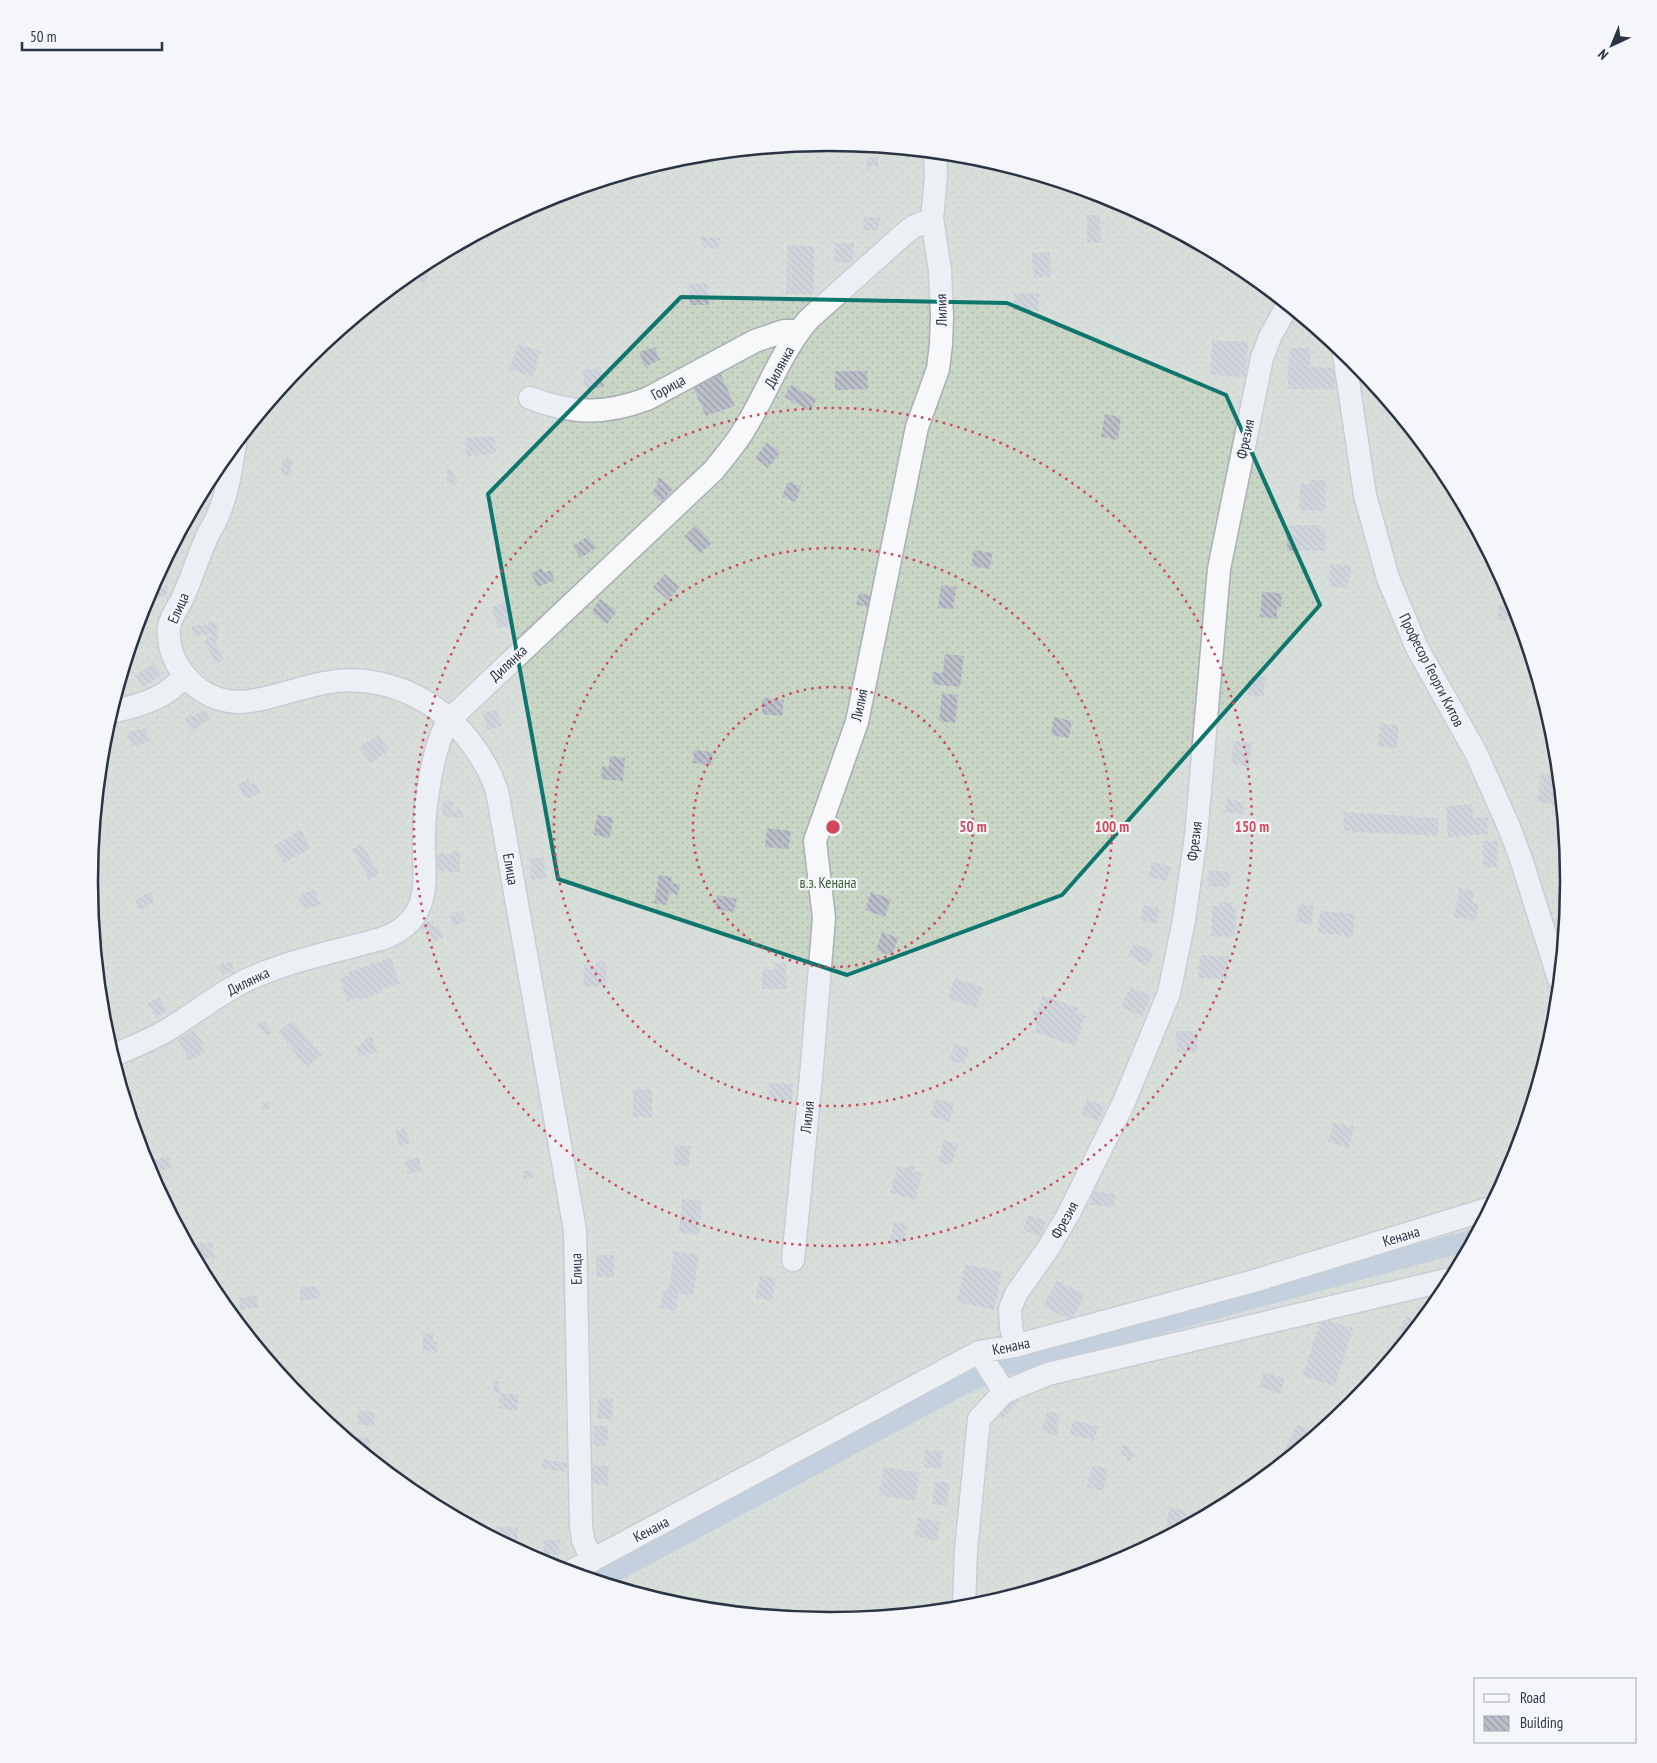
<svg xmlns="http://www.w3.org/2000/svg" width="1657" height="1763" font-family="'PT Sans Narrow',sans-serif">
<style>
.grass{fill:url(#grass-dots)}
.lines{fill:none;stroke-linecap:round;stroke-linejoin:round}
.canal{stroke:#9fb4cc;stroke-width:20}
.building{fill:url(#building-back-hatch)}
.street-casing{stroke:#a9aeb7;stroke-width:25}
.street{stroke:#f7f8fa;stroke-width:22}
.marked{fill:none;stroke:#0f766e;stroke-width:4;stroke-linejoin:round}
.ring{fill:none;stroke:#d1495b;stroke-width:2.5;stroke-dasharray:2.5 5}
.labels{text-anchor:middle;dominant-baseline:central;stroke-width:4.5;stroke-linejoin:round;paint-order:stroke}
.street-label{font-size:15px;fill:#2b3445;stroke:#f4f6f9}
.park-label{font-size:15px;fill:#3f6138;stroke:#f4f6f9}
.rim{fill:none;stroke:#2b3445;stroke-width:2.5}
.centre{fill:#d1495b;stroke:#f4f6f9;stroke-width:2.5}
.ring-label{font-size:15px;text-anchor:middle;font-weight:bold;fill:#d1495b;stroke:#f4f6f9;stroke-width:4.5;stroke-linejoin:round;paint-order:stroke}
</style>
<defs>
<pattern id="grass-dots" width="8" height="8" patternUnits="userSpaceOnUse" patternTransform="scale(1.25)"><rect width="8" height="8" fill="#c9d6c5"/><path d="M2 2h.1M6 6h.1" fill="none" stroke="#adb8ab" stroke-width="1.8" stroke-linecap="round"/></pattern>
<pattern id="building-back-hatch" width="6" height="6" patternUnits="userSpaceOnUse" patternTransform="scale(1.25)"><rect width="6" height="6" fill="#bbc0ca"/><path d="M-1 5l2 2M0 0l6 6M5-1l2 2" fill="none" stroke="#989da6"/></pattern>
</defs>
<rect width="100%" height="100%" fill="#e4e7ec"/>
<path class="grass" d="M92 882a737 737 0 1 1 1474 0a737 737 0 1 1-1474 0Z"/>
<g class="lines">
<path class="canal" d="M598 1581 959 1387 1008 1365 1471 1240"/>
</g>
<path class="building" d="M878 157 879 166H871L872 169 867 170 866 158Z
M1087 215H1100L1101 243H1087Z
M864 216 880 218 878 231 863 230Z
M700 236 720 238 719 249 703 247 704 241 699 240Z
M835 243 854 244 853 263 834 262Z
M787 245 814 246V294H786Z
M1050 252 1051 277 1034 278 1032 253Z
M416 268 429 273 424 284 410 278Z
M708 283 709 305H690L689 284Z
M1014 293 1039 294V311L1014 310Z
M1212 340 1248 342 1246 377 1210 375Z
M518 344 541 351 533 377 510 369Z
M655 347 660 360 645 367 639 352Z
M1289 348H1310V367L1335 368V390L1288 389Z
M601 368 604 387 585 389 583 370Z
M718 368 735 406 706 416 692 385Z
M835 371H867L868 389 835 390Z
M791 385 817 399 810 411 784 397Z
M1105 414 1121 417 1118 440 1101 437Z
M495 436 496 453 488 454V455L466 456 465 437Z
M767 442 780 452 768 468 755 458Z
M283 458 293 460 290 476 280 474Z
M450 469 458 482 450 487 445 478 448 477 445 472Z
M660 477 673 489 662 502 651 493 658 484 655 482Z
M1310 480H1326L1325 511 1299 510 1300 484H1310Z
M788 482 801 486 796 502 782 497Z
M184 525 187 526 183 545 175 543Z
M696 525 712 543 700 553 684 536Z
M1297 525H1318L1323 528 1326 533 1325 551H1287V530L1290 526Z
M588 536 596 548 580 558 573 546Z
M974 550 992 553 990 569 971 566Z
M1330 564 1351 565 1350 583H1346L1345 588 1329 587Z
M542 568 544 573 550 570 555 580 538 587 531 574Z
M665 574 680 587 668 600 653 587Z
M1497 577 1501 578 1508 591 1496 590Z
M156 585 167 586 166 597 154 595Z
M941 585 956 587 953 609 938 608Z
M1262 592 1282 593 1281 607H1277V619L1260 617Z
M859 593 872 596 869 607 856 605Z
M600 599 617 611 607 624 591 612Z
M506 602 514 624 499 629 491 607Z
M1499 605 1514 606 1519 620H1497Z
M141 611 142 629H136L138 622Z
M208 622H217L218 640 215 641 224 659 216 664 204 641 210 637V634L193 637 192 626 209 624Z
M945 654 964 656 960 687 932 684 933 672 943 673Z
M154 664 162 675 143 687 134 675Z
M1251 676H1265L1264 696 1247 695 1248 680 1251 681Z
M942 693 958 695 955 723 939 721Z
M763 698 784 700 782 716 762 714Z
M205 709 211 718 192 731 184 719 190 714 192 717Z
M498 709 502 726 487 730 483 713Z
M1054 717 1072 721 1069 738 1051 735Z
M1380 723 1399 726 1397 748 1378 746Z
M146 728 149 738 151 737 152 741 131 747 127 732Z
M379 735 389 751 370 763 359 747Z
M1234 741 1252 743 1249 767 1231 764Z
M694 750 713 752 711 765 693 763Z
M610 756 625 758 623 781 601 779 602 766 609 767Z
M1541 774 1558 776 1561 806 1537 802Z
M248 779 251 785 256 783 261 793 246 800 238 784Z
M1227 799 1245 802 1243 815 1224 812Z
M443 800 453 801 452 809 463 810V818L442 816Z
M1472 804 1473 818 1487 817 1488 834 1448 837 1446 806Z
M1344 812 1439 818 1438 836 1344 831Z
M597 815 613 817 610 838 594 835Z
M767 828 791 831 789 849 765 847Z
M300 830 311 848 284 863 273 846Z
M1483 841H1498L1497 867H1483Z
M362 843 379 874 369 880 352 849Z
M452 851H460V872L432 871V854H453Z
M544 857 546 879 531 880 530 858Z
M1152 862 1171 866 1167 881 1148 877Z
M1209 870 1231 872 1229 888 1208 886Z
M659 875 672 877 671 883 680 885 678 895 669 893 667 905 654 903Z
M1459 888 1474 891 1472 903 1479 904 1475 921 1454 917Z
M314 889 321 904 304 910 298 896Z
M150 892 155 901 140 910 135 900Z
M871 892 891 899 885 917 865 910Z
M717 895 737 899 734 912 715 909Z
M1219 902H1232V908H1236L1235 937 1211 936 1212 906H1219Z
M1299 904 1314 906 1311 925 1296 922Z
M1143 905 1160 909 1157 924 1140 920Z
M462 911 466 921 454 927 449 916Z
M1320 911 1355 914 1353 937 1318 933Z
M430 920 434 927 438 925 444 937 434 942 427 929 422 931 420 927Z
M882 932 898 938 892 956 876 950Z
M1134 943 1154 952 1147 966 1128 956Z
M1200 955 1228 956 1227 979 1198 978Z
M391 958 400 984 382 989 383 992 357 1001 356 998 347 1001 340 978 349 975 348 972Z
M230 961 234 970 223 975 218 966Z
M596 961H606L607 986H584V965H596Z
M786 962V989H762V969H774V963Z
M955 978 983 988 976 1008 948 998Z
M1131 986 1152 996 1142 1017 1121 1007Z
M1043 995 1079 1008 1077 1013 1086 1016 1075 1046 1035 1032 1037 1025 1033 1024 1036 1016 1031 1014 1033 1010 1037 1012Z
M159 997 167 1011 156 1017 148 1003Z
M264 1020 272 1032 267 1036 257 1025Z
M292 1020 322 1055 307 1067 278 1032Z
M193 1030 203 1043 201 1044 205 1052 189 1061 177 1039Z
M1176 1031H1197V1052H1177Z
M372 1037 377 1052 360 1057 355 1046 365 1043V1038Z
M955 1044 969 1049 964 1065 949 1060Z
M769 1083 793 1084 792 1101 768 1100Z
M633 1089H652V1118L633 1117Z
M936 1098 954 1104 949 1122 930 1116Z
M1087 1099 1105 1106 1099 1121 1081 1114Z
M269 1101 270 1109 262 1110 261 1103Z
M1333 1122 1354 1127 1349 1148 1328 1142Z
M405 1128 410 1143 400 1146 395 1131Z
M944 1140 958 1144 951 1166 938 1162Z
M675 1145 691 1146 689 1166 674 1165Z
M169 1157 172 1168 156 1172 153 1160Z
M419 1157 422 1170 408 1174 405 1161Z
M898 1166 909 1169 910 1166 915 1167 914 1171 922 1173 915 1200 890 1193Z
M523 1171H534V1178L523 1179Z
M1092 1191 1116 1194 1114 1207 1090 1205Z
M682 1199 702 1201 699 1235 679 1233Z
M1028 1215 1046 1221 1041 1236 1023 1230Z
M894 1222 908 1225 903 1246 889 1243Z
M201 1242V1244L212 1242 215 1258 197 1261 188 1245Z
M674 1251 699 1255 693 1296 678 1294 676 1311 660 1308 663 1290H669Z
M596 1255H614V1277H596Z
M965 1264 1002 1272 994 1310 957 1302Z
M760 1275 776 1278 772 1301 756 1298Z
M1057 1280 1085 1295 1071 1321 1043 1306Z
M319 1286 320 1299 300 1301V1287Z
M257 1296 258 1308 240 1310 239 1298Z
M1406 1316 1420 1322 1409 1335 1399 1331Z
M1321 1318 1353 1328 1335 1386 1303 1376Z
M423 1333H433V1342H437V1352L423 1351Z
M1264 1372 1285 1379 1280 1394 1259 1387Z
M494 1381H499L498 1388H501L500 1393 493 1392Z
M500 1393 519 1395 517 1411 499 1408Z
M1009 1394 1020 1400 1003 1418 989 1414Z
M599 1398 613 1399 612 1420 597 1418Z
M358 1410 375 1412 374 1426 357 1424Z
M1048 1411 1061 1415 1056 1429H1059L1057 1436 1041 1431Z
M1073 1420 1098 1426 1094 1441 1070 1434Z
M1298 1424 1316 1434 1283 1460 1280 1458Z
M594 1425 608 1426 607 1446H593Z
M354 1437 368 1438 370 1441V1446L363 1451 353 1443Z
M1122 1445 1130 1447V1452L1136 1453 1130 1461 1126 1460 1127 1456H1120Z
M925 1450 942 1451 941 1469 924 1467Z
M542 1459 568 1463 569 1472 543 1469Z
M591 1465 609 1466 608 1486 590 1484Z
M1092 1465 1108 1469 1103 1491 1087 1487Z
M884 1467 920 1473 915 1501 879 1495Z
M935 1481 950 1483 947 1506 932 1504Z
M1170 1507 1186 1511 1183 1527 1180 1528 1166 1526Z
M918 1518 941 1522 937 1541 914 1536Z
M497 1527 518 1528 517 1540 496 1539Z
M552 1539 560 1540 559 1555 543 1554 544 1540Z"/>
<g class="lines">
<g class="street-casing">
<path id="street" d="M1343 351 1345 361 1365 495 1388 578 1417 648 1476 753 1509 827 1521 859 1559 979
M530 398C572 414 604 415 647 399L755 341 784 331H799
M235 444C231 466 229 489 220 510 217 520 211 528 207 537 198 557 192 577 183 597 179 607 170 616 169 628 166 666 200 702 239 702 266 701 297 688 324 683 401 668 472 719 497 791L575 1230 581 1525 583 1540 592 1561
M110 712C135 707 171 698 184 674
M112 1056C130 1048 148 1041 164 1032 193 1015 219 993 249 979 291 960 337 951 381 939 399 933 413 923 420 905 428 884 423 858 424 837 424 808 433 742 450 719L714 470C723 458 734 446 742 433 766 396 780 352 809 319L904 234 913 227 932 219
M793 1260 811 1077 824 918 815 841 857 722 917 427 938 369 941 344 942 317 940 270 932 219 936 176 935 152
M1015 1346 1011 1327 1010 1309 1016 1294 1049 1247 1069 1213 1124 1102 1169 993 1184 920 1196 836 1219 569 1262 358 1270 337 1287 306
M979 1352 1004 1392
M570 1572 979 1352 1015 1346 1254 1281 1488 1209
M964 1608 966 1550 979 1419 1004 1392 1048 1374 1451 1279"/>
</g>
<use href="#street" class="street"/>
</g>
<path d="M0 0H1657V1763H0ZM681 297 1007 303 1226 395 1320 605 1062 895 847 975 558 879 488 494Z" fill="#e4e7ec" fill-opacity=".55" fill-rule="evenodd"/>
<path class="marked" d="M681 297 1007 303 1226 395 1320 605 1062 895 847 975 558 879 488 494Z"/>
<g class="ring">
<circle cx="833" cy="827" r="140"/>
<circle cx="833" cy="827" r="279"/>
<circle cx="833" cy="827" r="419"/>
</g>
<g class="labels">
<g class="street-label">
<text transform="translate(941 310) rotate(-91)">Лилия</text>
<text transform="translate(779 367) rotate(-61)">Дилянка</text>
<text transform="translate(668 387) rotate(-29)">Горица</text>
<text transform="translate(1245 439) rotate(-78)">Фрезия</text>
<text transform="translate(178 608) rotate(-67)">Елица</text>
<text transform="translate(508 663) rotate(-43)">Дилянка</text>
<text transform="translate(1432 670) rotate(63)">Професор Георги Китов</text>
<text transform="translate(859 705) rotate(-78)">Лилия</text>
<text transform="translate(1194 841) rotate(-83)">Фрезия</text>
<text transform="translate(511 869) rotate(80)">Елица</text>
<text transform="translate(248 981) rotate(-26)">Дилянка</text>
<text transform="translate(807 1117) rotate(-84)">Лилия</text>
<text transform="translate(1064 1220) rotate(-61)">Фрезия</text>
<text transform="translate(1401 1236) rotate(-17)">Кенана</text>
<text transform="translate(576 1269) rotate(-91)">Елица</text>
<text transform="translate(1011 1346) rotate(-12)">Кенана</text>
<text transform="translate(651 1529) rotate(-28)">Кенана</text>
</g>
<g class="park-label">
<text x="828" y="882">в.з. Кенана</text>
</g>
</g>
<path d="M0 0H1657V1763H0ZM828 151H830A730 730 0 0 1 1560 881V882A730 730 0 0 1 830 1612H828A730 730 0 0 1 98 882V881A730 730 0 0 1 828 151Z" fill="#f4f6f9" fill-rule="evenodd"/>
<path class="rim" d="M828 151H830A730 730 0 0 1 1560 881V882A730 730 0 0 1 830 1612H828A730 730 0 0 1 98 882V881A730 730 0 0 1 828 151Z"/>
<circle cx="833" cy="827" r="8" class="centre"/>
<g class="ring-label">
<text x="973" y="832">50 m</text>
<text x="1112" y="832">100 m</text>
<text x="1252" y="832">150 m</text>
</g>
<rect x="1474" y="1678" width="162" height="65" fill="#f4f6f9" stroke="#a4a8b1"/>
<rect x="1484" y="1694" width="25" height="8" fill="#f7f8fa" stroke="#a4a8b1"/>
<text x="1520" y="1703" font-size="15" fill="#2b3445">Road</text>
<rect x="1484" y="1716" width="25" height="15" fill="url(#building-back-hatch)" stroke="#a4a8b1"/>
<text x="1520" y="1728" font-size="15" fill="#2b3445">Building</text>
<g transform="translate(1612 45) rotate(224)" stroke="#f4f6f9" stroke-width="4" paint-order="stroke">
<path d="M0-4L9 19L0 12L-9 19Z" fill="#2b3445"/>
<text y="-8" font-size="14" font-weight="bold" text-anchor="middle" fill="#2b3445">N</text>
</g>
<path d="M22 42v8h140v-8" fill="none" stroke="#2b3445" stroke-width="2.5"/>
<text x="30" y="42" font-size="15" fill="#2b3445" stroke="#f4f6f9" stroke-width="4" paint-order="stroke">50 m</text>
</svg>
